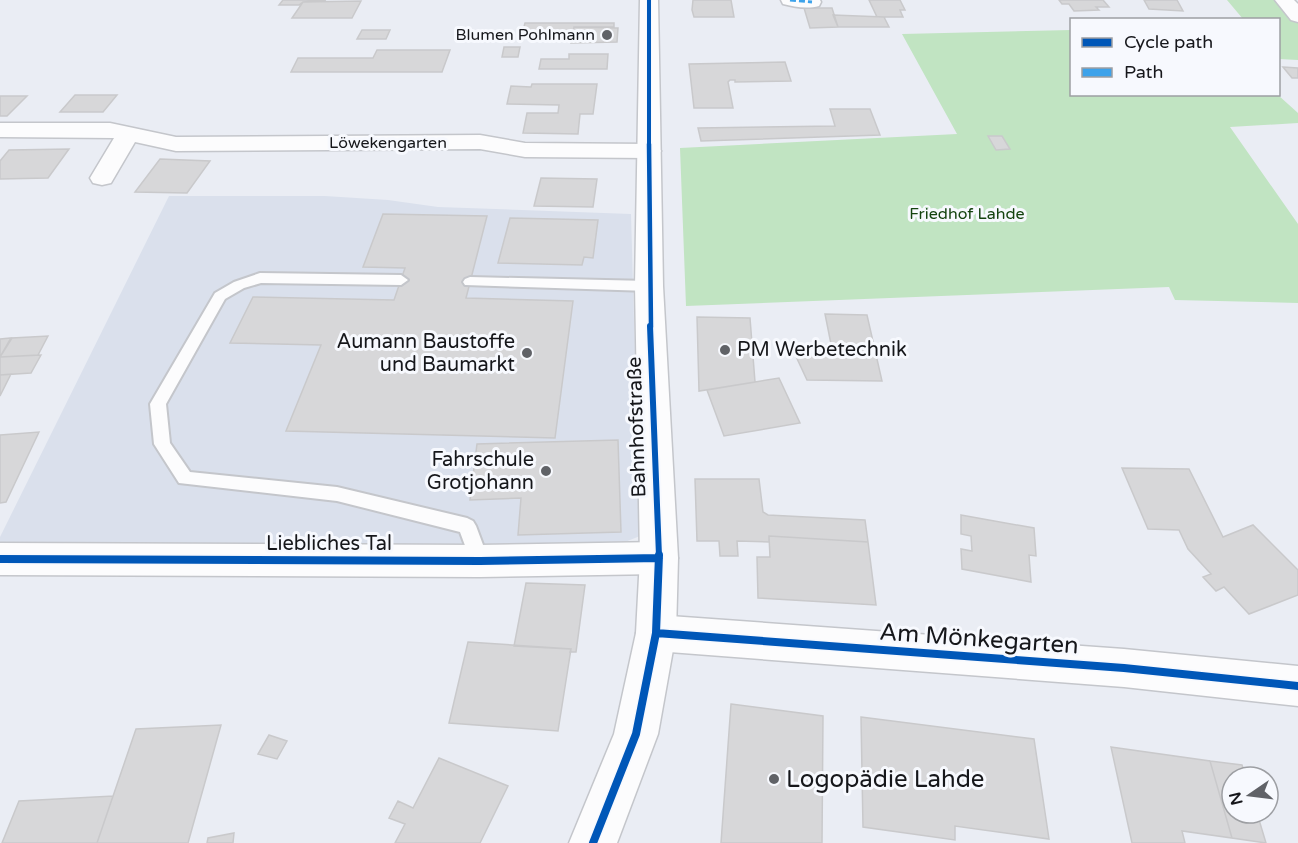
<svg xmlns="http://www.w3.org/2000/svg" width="1298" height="843" font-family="'Varela Round',sans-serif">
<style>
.built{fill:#dae0ec}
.green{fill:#c1e4c2}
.building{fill:#d7d7d9;stroke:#c9c9cb;stroke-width:1.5}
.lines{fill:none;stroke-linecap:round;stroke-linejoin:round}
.lane-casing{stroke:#c4c6cb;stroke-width:4}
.street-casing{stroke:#c4c6cb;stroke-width:3}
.secondary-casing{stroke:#c4c6cb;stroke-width:3}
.lane{fill:#fcfcfd;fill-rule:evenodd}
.street{fill:#fcfcfd;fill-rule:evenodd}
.secondary{fill:#fcfcfd;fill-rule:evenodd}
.quiet{stroke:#3da2ea;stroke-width:3;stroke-dasharray:6 3;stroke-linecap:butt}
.cycleway-far3-casing{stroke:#f7f9fe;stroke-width:6}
.cycleway-far2-casing{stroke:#f7f9fe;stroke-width:8}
.cycleway-far1-casing{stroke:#f7f9fe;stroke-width:10}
.cycleway-casing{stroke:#f7f9fe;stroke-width:11}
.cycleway-far3{stroke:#0057b8;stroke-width:4}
.cycleway-far2{stroke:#0057b8;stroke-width:4.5}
.cycleway-far1{stroke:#0057b8;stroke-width:6}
.cycleway{stroke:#0057b8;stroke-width:8}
.poi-dot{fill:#606267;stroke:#f7f9fe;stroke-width:2}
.labels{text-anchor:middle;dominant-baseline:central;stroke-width:6;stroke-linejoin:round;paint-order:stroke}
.far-poi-label{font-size:16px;fill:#16171b;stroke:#f7f9fe;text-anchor:end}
.far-street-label{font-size:16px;fill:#16171b;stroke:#f7f9fe}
.far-park-label{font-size:16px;fill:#14430f;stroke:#f7f9fe}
.poi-label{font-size:20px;fill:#16171b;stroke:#f7f9fe;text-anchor:end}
.street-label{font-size:20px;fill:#16171b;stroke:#f7f9fe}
.near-street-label{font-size:24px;fill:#16171b;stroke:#f7f9fe}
.near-poi-label{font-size:24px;fill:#16171b;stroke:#f7f9fe;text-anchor:start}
</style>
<rect width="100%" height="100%" fill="#eaedf4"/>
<path class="built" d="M169 196H325L388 200 438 207 631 214 640 536 605 550 0 548V537Z"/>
<path class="green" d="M1227 0H1279L1298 23V60L1279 59 1278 20 1243 19Z
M1071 30 1072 94 1278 95 1298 113V123L1230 127 1298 224V303L1175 300 1169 287 686 306 680 148 957 134 902 34Z"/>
<path class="building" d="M283 0H326L303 2 299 5H279Z
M693 0H731L734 17H694L692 10Z
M869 0H900L905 10H900L903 17H877Z
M1059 0H1103L1109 7H1096L1099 10 1074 11 1069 4H1062Z
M1144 0H1177L1183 11 1149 9Z
M361 1 352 18H292L303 2Z
M804 8H832L838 27 810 28Z
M833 15 884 17 889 27H838Z
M525 23H614V27H574L573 34H522Z
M574 27 618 28 617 42 571 43Z
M362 30H390L386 39H357Z
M504 47H520L518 57H502Z
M377 50H450L442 72H291L298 58H373Z
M569 54H608L607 69H539L541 59H569Z
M785 62 791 81 735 82V80H730L728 82 733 108H694L689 64Z
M1283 67 1298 68V78H1292Z
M532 84H597L593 114H580L578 134 523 133 527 113H558L559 105 507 104 511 86 531 87Z
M75 95H117L103 112H60Z
M0 96H27L7 116H0Z
M830 109H870L880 135 701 141 698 128 835 126Z
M988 136H1002L1010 149 996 150Z
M69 149 48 178 0 179V161L9 150Z
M160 159 210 161 187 193 135 192Z
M541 178 597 179 593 207 534 206Z
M383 214 487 216 466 298 573 301 555 438 286 431 321 345 230 343 253 297 394 300 405 268 363 267Z
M510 218 598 220 593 258 584 257 582 265 498 263Z
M825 314 867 315 882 381 807 380 793 350 831 344Z
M697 317 750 318 755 382 699 391Z
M48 336 38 355 0 357 12 338Z
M11 338 0 357V339Z
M41 355 31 373 0 375V357Z
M11 374 0 396V375Z
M779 378 800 423 724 436 707 390Z
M39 432 6 502 0 503V435Z
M618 440 621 532 518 535 521 498 470 500 477 444Z
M1122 468 1189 469 1223 537 1253 525 1298 570V595L1249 614 1224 587 1216 591 1203 577 1211 574 1188 549 1179 530 1148 529Z
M695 479H759L763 512 768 515 865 520 868 542 769 536V542L737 541 738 556H720L719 541H697Z
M961 515 1034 528 1036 556 1029 555 1031 582 962 569 961 549 972 551 971 536 961 534Z
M769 536 868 542 876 605 758 598 757 557H770Z
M526 583 585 585 576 652H570L571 649 514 646Z
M468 642 571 649 558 731 449 723Z
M731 704 823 716 822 843H721Z
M861 717 1034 739 1049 839 955 826V840L863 827Z
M221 725 188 843H97L136 729Z
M269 735 287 741 277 759 258 754Z
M1111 747 1210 761 1232 838 1182 831 1185 843H1132Z
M439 758 508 786 480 843H395L405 824 389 818 398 801 413 808Z
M1210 761 1242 765 1246 777H1232V813H1257L1266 843 1232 838Z
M113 796 97 843H2L19 801Z
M234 833 233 843H207L208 838Z"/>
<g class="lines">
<g class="lane-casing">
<path id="lane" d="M260 273 401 275 408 280 401 285 261 283 244 288 225 299 166 404 170 443 190 472 337 487 467 518 473 521 476 526 489 561 487 567 480 569 473 567 460 532 337 501 179 483 154 444 150 404 215 293 234 282Z
M470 277 649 281 656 286 649 291 465 285 463 282 465 279Z"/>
</g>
<g class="street-casing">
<path id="street" d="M781 0H820L821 2 819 6C808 9 794 7 783 4Z
M1275 0H1294L1298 4V22L1291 20Z
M0 123H110L176 137 480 135 525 143 649 144 657 146 661 151 657 156 649 158 525 157 480 149 176 151 135 142 111 183 102 185 93 183 90 178 114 138 0 137Z
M659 542 672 547 678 558 672 569 659 574 480 577 0 575V543L480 545Z
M656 615 1124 649 1298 666V706L1124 687 656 651 642 646 636 633 642 620Z"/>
</g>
<g class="secondary-casing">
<path id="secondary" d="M640 0H658L663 286 678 558 676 633 658 734 617 843H569L614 734 636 633 640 558 635 286Z"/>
</g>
<use href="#lane" class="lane"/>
<use href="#street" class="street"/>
<use href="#secondary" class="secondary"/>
<path class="quiet" d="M790 0 812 2"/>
<g class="cycleway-far3-casing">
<path id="cycleway-far3" d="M649 0V145"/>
</g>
<g class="cycleway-far2-casing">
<path id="cycleway-far2" d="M649 144 651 327"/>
</g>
<g class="cycleway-far1-casing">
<path id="cycleway-far1" d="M650 326 659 556"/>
</g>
<g class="cycleway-casing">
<path id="cycleway" d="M0 559 480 561 659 558
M656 633 1124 668 1298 686
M593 843 636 734 656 633 659 555"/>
</g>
<use href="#cycleway-far3" class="cycleway-far3"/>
<use href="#cycleway-far2" class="cycleway-far2"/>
<use href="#cycleway-far1" class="cycleway-far1"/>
<use href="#cycleway" class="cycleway"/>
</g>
<g class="poi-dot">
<circle cx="607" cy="35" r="6"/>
<circle cx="725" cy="350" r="6"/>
<circle cx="527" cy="353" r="6"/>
<circle cx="546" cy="471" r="6"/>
<circle cx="774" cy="779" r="6"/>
</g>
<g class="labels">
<g class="far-poi-label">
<text x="595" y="35">Blumen Pohlmann</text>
</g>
<g class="far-street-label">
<text x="388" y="143">Löwekengarten</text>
</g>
<g class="far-park-label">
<text x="967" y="214">Friedhof Lahde</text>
</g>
<g class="poi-label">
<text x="515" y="342">Aumann Baustoffe<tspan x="515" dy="23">und Baumarkt</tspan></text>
<text x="737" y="350" text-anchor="start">PM Werbetechnik</text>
<text x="534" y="460">Fahrschule<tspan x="534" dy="23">Grotjohann</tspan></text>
</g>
<g class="street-label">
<text transform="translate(637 427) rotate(-92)">Bahnhofstraße</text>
<text x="329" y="544">Liebliches Tal</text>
</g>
<g class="near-street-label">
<text transform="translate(979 639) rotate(4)">Am Mönkegarten</text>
</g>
<g class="near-poi-label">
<text x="786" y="779">Logopädie Lahde</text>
</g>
</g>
<rect x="1070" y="18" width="210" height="78" fill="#f7f9fe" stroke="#9d9fa3" stroke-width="1.5"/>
<rect x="1082" y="38" width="30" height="9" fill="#0057b8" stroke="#9d9fa3" stroke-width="1.5"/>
<text x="1124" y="48" font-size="18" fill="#16171b">Cycle path</text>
<rect x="1082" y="68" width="30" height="9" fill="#3da2ea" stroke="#9d9fa3" stroke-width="1.5"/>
<text x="1124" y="78" font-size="18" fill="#16171b">Path</text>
<g transform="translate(1250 795) rotate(256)"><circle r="28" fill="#f7f9fe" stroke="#9d9fa3" stroke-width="1.5"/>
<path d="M0-4.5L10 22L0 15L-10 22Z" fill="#606267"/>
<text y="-9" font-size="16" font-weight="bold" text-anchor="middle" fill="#16171b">N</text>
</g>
</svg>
